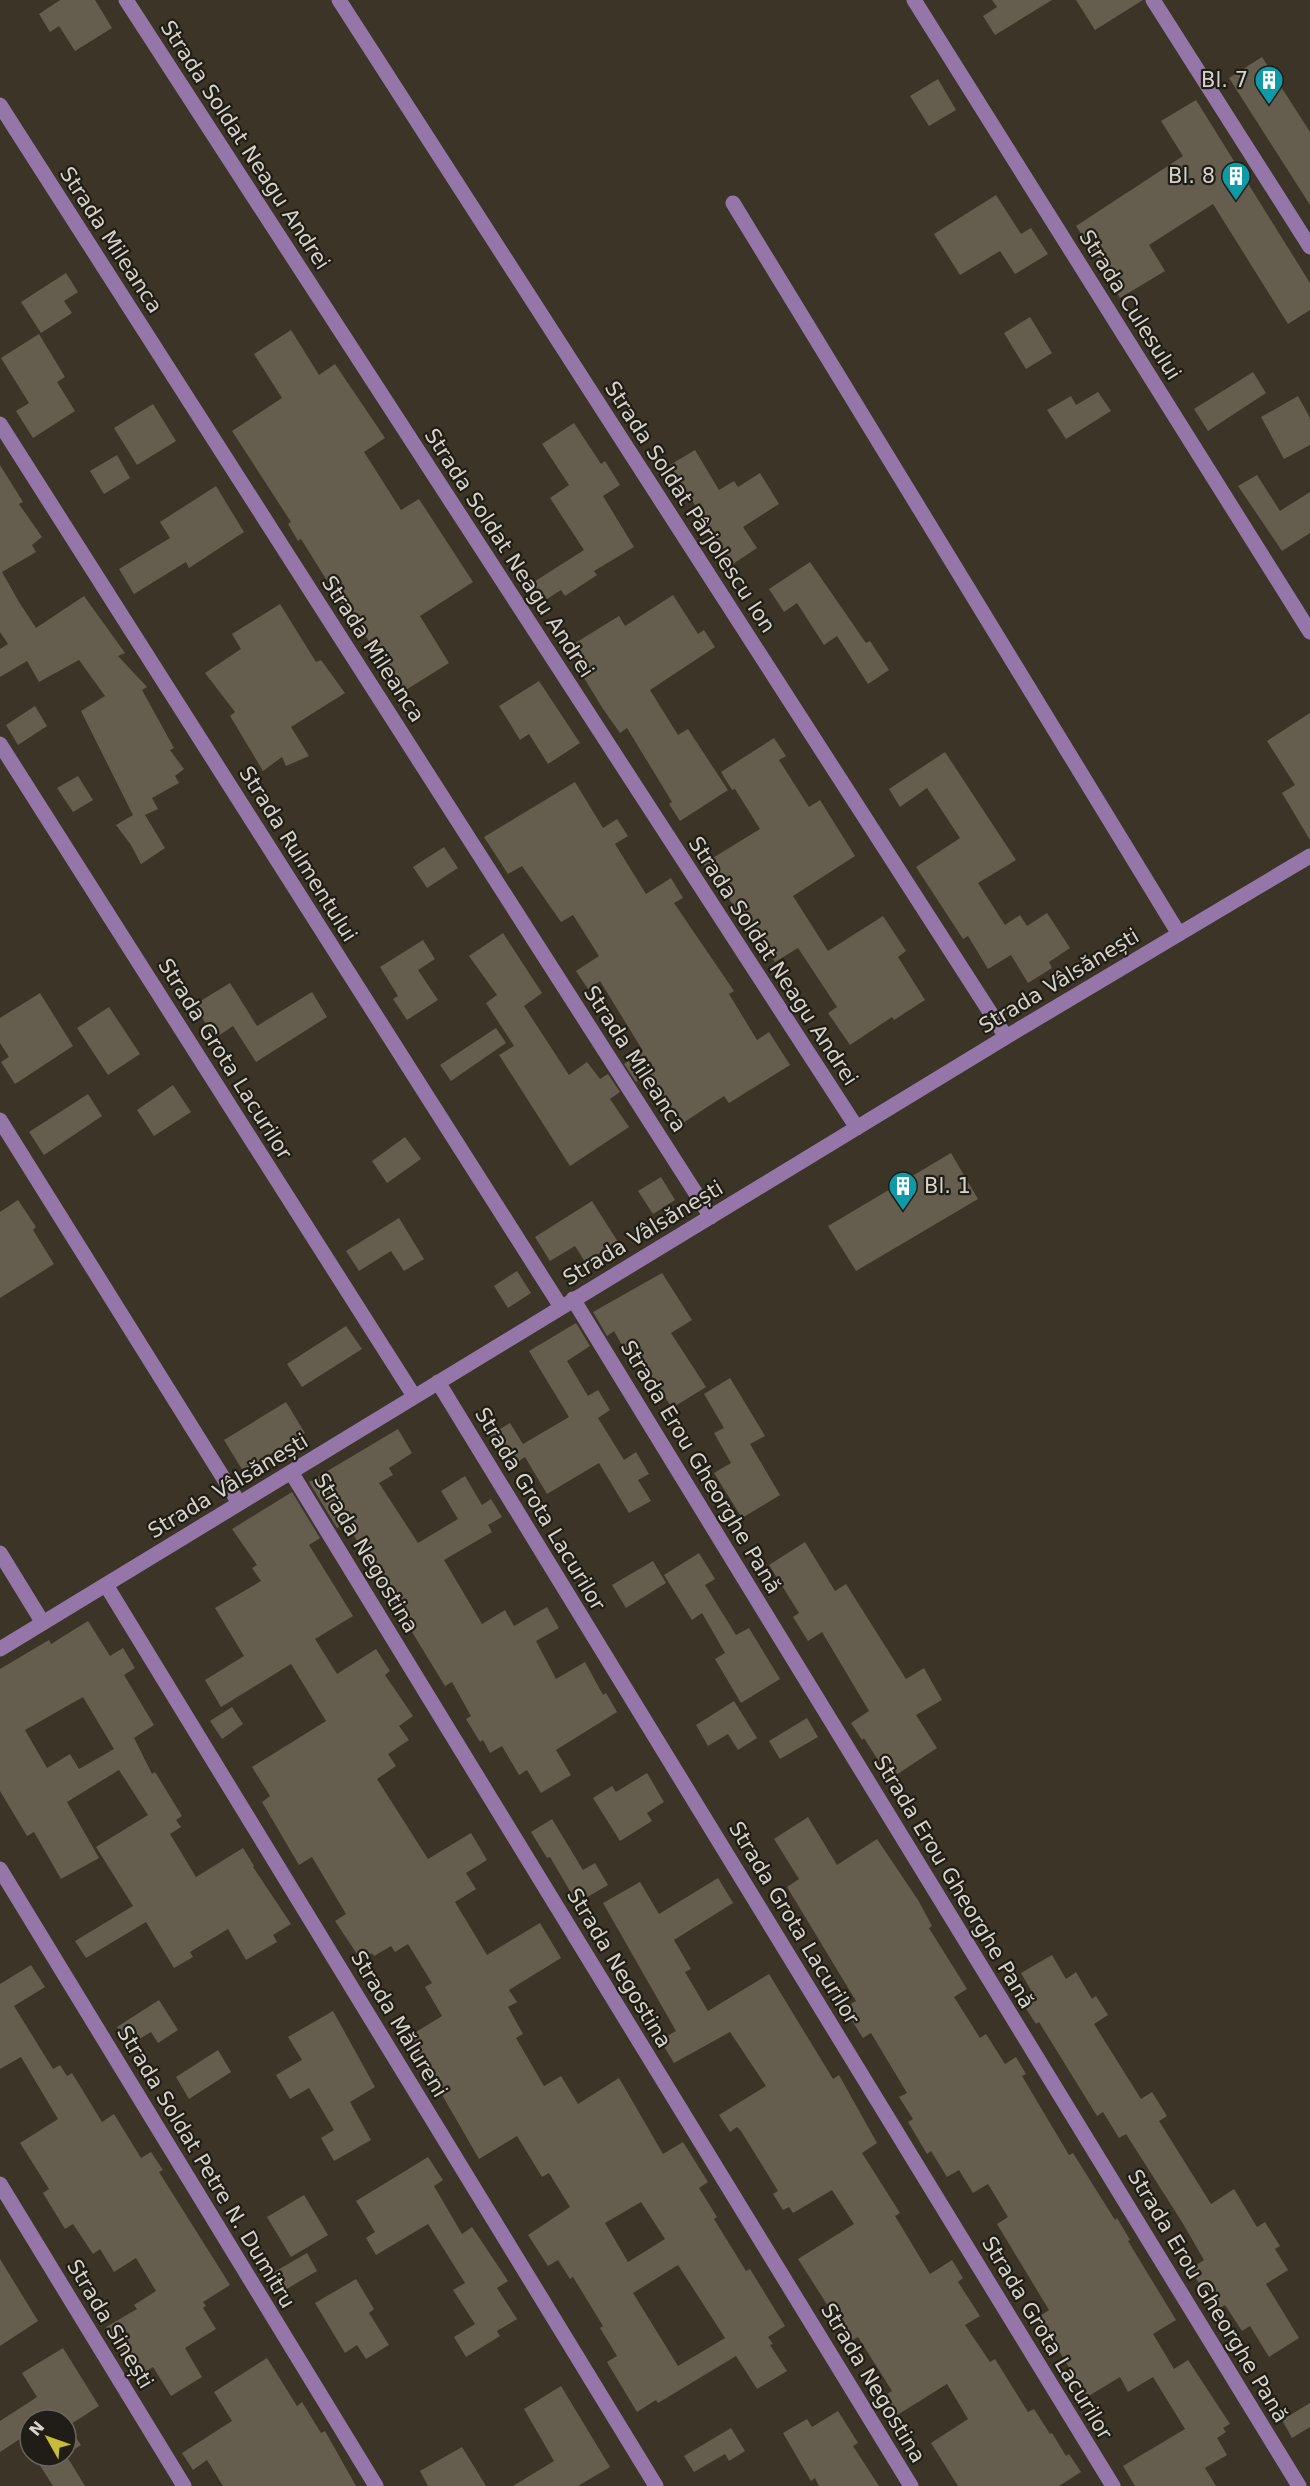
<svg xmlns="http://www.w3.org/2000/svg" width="1310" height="2486" font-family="'DejaVu Sans',sans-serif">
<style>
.building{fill:#655d4e;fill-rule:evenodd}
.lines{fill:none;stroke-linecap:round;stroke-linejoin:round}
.minor{stroke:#9477a8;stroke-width:15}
.labels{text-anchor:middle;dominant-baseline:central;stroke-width:4.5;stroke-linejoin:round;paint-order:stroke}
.poi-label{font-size:21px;fill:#d7d3ca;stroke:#201d16;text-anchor:end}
.street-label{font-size:21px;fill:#d7d3ca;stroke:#201d16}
</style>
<rect width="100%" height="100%" fill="#3c3527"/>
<path class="building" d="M60 0H95L112 28 75 51 59 26 50 32 39 14Z
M992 0H1052L995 35 983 16 997 7Z
M1076 0H1143L1095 30Z
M1262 57 1310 132V205L1229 78Z
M938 79 956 110 929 126 910 96Z
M1196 100 1310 283V310L1288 324 1213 204 1149 245 1165 271 1120 298 1106 275 1108 274 1076 226 1183 156 1161 121Z
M996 195 1021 234 1031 228 1048 254 1015 274 1000 251 960 275 934 234Z
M66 273 78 292 64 301 72 313 41 333 21 302Z
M1030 317 1052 353 1026 369 1004 333Z
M291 330 319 375 335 364 385 438 364 452 401 510 419 499 473 582 420 616 449 663 401 693 357 622 354 624 301 539 298 541 288 524 291 522 232 431 282 398 254 354Z
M39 334 65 377 57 382 75 411 33 438 16 411 29 403 1 358Z
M1253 372 1266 393 1208 431 1194 409Z
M1098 392 1111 411 1066 439 1047 410 1071 396 1076 405Z
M1298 396 1310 418V445L1284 459 1261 417Z
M153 404 176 441 137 465 114 428Z
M574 423 601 464 605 461 620 485 603 496 634 547 594 571 597 575 565 596 561 590 541 603 529 585 584 550 550 498 569 485 542 444Z
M695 450 719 490 734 481 738 487 760 473 779 504 743 527 757 548 724 570 711 550 720 545 670 465Z
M117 455 130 478 104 494 90 471Z
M0 465 23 502 19 504 42 537 32 545 36 552 2 572 19 602 36 628 84 596 125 653 118 656 147 687 142 690 174 748 170 750 184 769 175 776 179 783 152 798 158 809 145 815 165 848 141 864 131 845 116 825 133 815 81 711 105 696 79 660 39 682 27 661 0 677V649L8 644 0 632Z
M1257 475 1280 511 1310 492V533L1282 551 1238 486Z
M216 486 244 532 189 568 186 562 134 594 119 569 170 538 160 522Z
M810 562 866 643 870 641 889 670 868 684 837 636 824 645 797 603 784 612 769 589Z
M673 595 698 634 704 630 715 647 650 690 678 735 688 729 728 790 680 821 669 804 672 802 627 728 620 733 603 709 581 673 587 670 572 645 619 616 625 626Z
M280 604 316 662 321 660 345 693 291 727 309 756 286 766 282 757 263 771 230 716 235 712 205 673 241 649 232 634Z
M539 681 580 743 548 764 529 734 520 740 499 706Z
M35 706 47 726 18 745 6 725Z
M1310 713V840L1282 793 1295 785 1267 741Z
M774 738 786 756 779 760 809 807 820 800 855 856 793 896 828 951 883 916 906 951 898 957 925 1000 894 1020 892 1017 850 1045 828 1013 837 1007 798 948 775 962 744 914 740 916 726 894 724 896 703 864 760 829 735 789 732 790 721 772Z
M945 752 1016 860 978 883 1005 925 1020 915 1027 926 1047 913 1070 948 1049 962 1052 968 1028 983 1011 955 988 969 968 936 963 939 916 867 960 838 927 788 900 807 889 789Z
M78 776 93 800 73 812 57 788Z
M575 782 603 828 617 819 628 836 615 844 646 894 671 878 683 898 674 903 734 991 729 994 757 1040 769 1032 790 1065 729 1103 724 1096 680 1125 648 1074 636 1082 624 1064 643 1051 600 981 588 989 576 971 599 956 573 915 561 922 522 866 508 874 484 837Z
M444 847 458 868 427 888 413 867Z
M503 933 542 993 524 1006 569 1075 587 1062 600 1079 608 1074 620 1092 610 1099 629 1127 570 1166 499 1055 514 1046 486 1003 497 995 469 956Z
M423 940 435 959 418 970 438 1000 407 1020 393 999 398 996 380 967Z
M230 983 257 1026 312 992 327 1017 256 1062 233 1026 215 1038 194 1005Z
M40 993 73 1046 15 1084 1 1062 9 1057 0 1043V1018Z
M109 1007 140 1054 108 1075 77 1028Z
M496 1028 506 1043 451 1081 440 1065Z
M173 1085 191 1112 154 1136 137 1110Z
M88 1094 102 1116 44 1155 29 1132Z
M405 1137 421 1159 387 1183 372 1161Z
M951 1153 978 1199 856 1271 828 1226Z
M661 1177 675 1200 653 1214 638 1191Z
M18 1200 36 1227 33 1230 54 1264 0 1298V1212Z
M592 1201 618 1242 585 1262 575 1246 550 1261 535 1237Z
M399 1218 424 1259 404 1271 391 1251 359 1271 346 1251Z
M517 1271 531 1293 508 1308 494 1286Z
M662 1273 692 1320 671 1333 706 1387 672 1408 637 1353 629 1358 614 1331 607 1336 593 1312Z
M576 1323 590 1346 567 1361 588 1396 598 1390 610 1410 598 1418 624 1460 636 1452 649 1474 638 1480 651 1501 629 1513 599 1463 547 1494 525 1457 510 1467 490 1435 510 1423 523 1444 569 1417 529 1351Z
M346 1326 362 1349 302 1387 287 1364Z
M730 1378 765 1436 750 1444 780 1495 742 1518 714 1473 731 1463 714 1433 724 1428 704 1394Z
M286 1402 305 1433 243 1471 224 1440Z
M398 1429 412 1453 389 1468 393 1475 379 1483 418 1543 458 1519 441 1491 465 1476 482 1505 491 1499 502 1517 488 1525 492 1532 444 1560 482 1624 505 1610 514 1626 547 1607 559 1628 536 1641 556 1679 585 1662 603 1695 606 1693 617 1712 556 1750 571 1775 541 1793 527 1770 519 1775 502 1746 490 1753 483 1740 480 1742 466 1719 471 1716 452 1682 445 1686 390 1596 388 1597 364 1560 368 1558 346 1523 337 1528 309 1482Z
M292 1492 320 1538 309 1545 353 1616 315 1639 337 1674 376 1649 390 1671 385 1675 413 1716 399 1726 409 1740 388 1754 396 1766 377 1779 428 1859 471 1833 487 1860 466 1873 476 1889 455 1902 487 1955 540 1923 561 1958 509 1990 517 2002 508 2007 523 2034 516 2038 544 2086 561 2076 578 2104 619 2078 663 2154 683 2142 708 2182 699 2188 717 2217 714 2219 746 2271 750 2269 785 2326 768 2337 773 2344 770 2345 787 2371 757 2389 736 2356 658 2403 656 2400 637 2412 607 2362 617 2356 600 2328 603 2326 573 2277 570 2279 558 2260 548 2266 528 2235 570 2207 549 2173 542 2177 517 2136 479 2159 422 2060 417 2063 403 2040 442 2016 425 1987 432 1983 408 1944 395 1952 391 1946 374 1956 372 1953 361 1960 335 1921 346 1914 312 1857 299 1865 262 1802 270 1796 252 1767 326 1721 291 1664 221 1707 205 1680 244 1656 215 1608 261 1581 252 1568 257 1565 232 1529ZM641 2202 665 2239 628 2262 605 2223ZM678 2265 725 2338 678 2366 633 2293Z
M805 1542 835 1591 846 1584 906 1679 924 1668 942 1700 916 1715 937 1748 890 1779 864 1738 862 1740 851 1723 869 1711 822 1632 808 1641 793 1617 799 1613 769 1565Z
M699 1553 715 1579 705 1585 736 1635 749 1628 780 1679 741 1703 715 1659 725 1653 702 1613 692 1620 664 1575Z
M653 1561 666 1583 626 1608 612 1585Z
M88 1621 110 1656 123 1648 135 1668 124 1675 154 1725 134 1738 152 1774 155 1772 182 1816 176 1820 181 1827 170 1834 196 1877 243 1848 254 1866 253 1867 291 1924 273 1935 277 1942 246 1960 228 1929 190 1952 193 1957 174 1968 146 1922 86 1958 75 1941 133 1906 96 1847 148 1815 119 1770 67 1802 99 1858 61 1879 34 1832 27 1836 0 1791V1669L49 1640 51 1644ZM83 1697 114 1749 79 1769 70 1754 47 1768 25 1730Z
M734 1701 757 1738 738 1750 728 1734 708 1746 696 1725Z
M232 1707 243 1724 222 1739 210 1721Z
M807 1718 818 1737 780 1759 769 1741Z
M647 1773 664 1802 647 1813 652 1821 620 1841 593 1798 612 1786 616 1792Z
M808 1817 837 1865 877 1839 918 1900 932 1926 929 1928 967 1989 954 1997 980 2038 986 2034 1005 2064 1016 2057 1026 2074 1022 2076 1069 2155 1073 2153 1115 2220 1117 2218 1130 2240 1128 2241 1176 2320 1153 2334 1174 2369 1188 2360 1230 2424 1223 2428 1226 2432 1217 2438 1227 2455 1205 2468 1216 2486H1135L1123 2466 1185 2429 1153 2377 1128 2392 1120 2377 1087 2397 1053 2341 1050 2342 1035 2319 1049 2310 997 2224 1008 2217 988 2184 973 2193 959 2170 947 2177 931 2151 927 2154 908 2122 913 2119 899 2097 907 2093 871 2033 863 2038 844 2008 856 2001 787 1887 799 1879 774 1839Z
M552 1819 583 1870 595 1863 608 1885 577 1903 550 1857 547 1858 531 1832Z
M718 1878 733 1903 674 1940 691 1969 685 1972 708 2011 769 1974 833 2079 839 2075 877 2143 862 2153 900 2213 895 2216 930 2274 952 2260 963 2278 958 2282 980 2316 965 2325 990 2362 995 2359 1028 2412 1034 2409 1050 2434 1052 2433 1066 2456 1069 2454 1081 2472 1059 2486H958L931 2443 968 2419 947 2384 894 2417 882 2397 892 2391 858 2337 853 2340 831 2304 828 2306 798 2259 854 2224 832 2190 793 2213 789 2207 783 2210 773 2194 778 2191 741 2131 737 2127 730 2132 719 2115 766 2086 730 2032 674 2063 660 2040 676 2031 603 1903 640 1882 659 1914Z
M1052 1955 1066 1979 1076 1972 1092 1999 1096 1996 1108 2015 1094 2024 1141 2099 1152 2092 1167 2116 1159 2121 1211 2204 1234 2189 1257 2227 1265 2222 1280 2246 1275 2249 1288 2270 1266 2284 1299 2338 1269 2357 1250 2326 1242 2331 1225 2305 1216 2310 1190 2269 1204 2260 1182 2222 1126 2134 1119 2138 1103 2112 1097 2116 1039 2022 1036 2024 1023 2004 1035 1997 1021 1973Z
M31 1965 45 1987 14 2006 53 2069 60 2065 67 2076 72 2073 102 2122 114 2114 141 2158 151 2152 163 2170 159 2172 230 2285 203 2302 206 2306 203 2308 216 2329 185 2348 202 2377 171 2396 153 2367 136 2378 106 2327 137 2309 134 2305 156 2291 136 2258 114 2272 100 2249 93 2254 73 2224 65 2229 43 2193 49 2189 20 2143 58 2119 21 2057 0 2069V1984Z
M159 2000 178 2030 158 2043 151 2032 129 2045 117 2027Z
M333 2011 375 2087 350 2102 371 2140 334 2161 321 2138 334 2130 309 2088 290 2099 276 2075 302 2060 288 2037Z
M218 2050 231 2072 189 2099 176 2077Z
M428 2157 443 2180 434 2186 462 2234 472 2227 508 2281 497 2288 517 2319 497 2331 500 2336 466 2357 454 2337 475 2324 453 2290 465 2283 428 2224 376 2255 366 2238 375 2232 356 2201Z
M304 2195 328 2235 291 2257 267 2217Z
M307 2253 317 2271 280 2293 269 2275Z
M0 2259 38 2321 0 2346Z
M356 2279 374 2309 369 2313 389 2345 366 2359 357 2345 345 2353 315 2303Z
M63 2348 99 2406 68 2426 81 2445 66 2455 85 2486H53L34 2456H66V2420H30V2449L23 2437 0 2452V2421L37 2397 22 2373Z
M267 2358 297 2406 302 2402 321 2433 325 2431 356 2486H223L207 2460 193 2470 182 2453 232 2421 214 2392Z
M561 2386 610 2467 578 2486H513L554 2461 524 2409Z
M1310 2403V2427L1292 2438 1282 2420Z
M838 2411 858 2443 853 2446 879 2486H819L815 2478 811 2481 783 2433 807 2419 812 2427Z
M731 2428 745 2451 729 2461 725 2454 694 2472 684 2456Z
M462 2447 486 2486H428L420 2471Z"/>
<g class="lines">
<path class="minor" d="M126 0 857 1128
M339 0 1006 1037
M914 0 1310 632
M1153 0 1310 247
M0 105 711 1217
M733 203 1179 934
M0 424 561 1307
M0 744 414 1396
M0 1120 239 1503
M573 1299 1299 2486
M438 1382 1113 2486
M291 1472 911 2486
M0 1553 43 1623
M106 1585 656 2486
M0 1649 1006 1037 1310 856
M0 1869 376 2486
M0 2184 184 2486"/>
</g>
<defs>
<g id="building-pin" transform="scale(1.5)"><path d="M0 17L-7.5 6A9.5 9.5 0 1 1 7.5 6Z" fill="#0f9aa8" stroke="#201d16"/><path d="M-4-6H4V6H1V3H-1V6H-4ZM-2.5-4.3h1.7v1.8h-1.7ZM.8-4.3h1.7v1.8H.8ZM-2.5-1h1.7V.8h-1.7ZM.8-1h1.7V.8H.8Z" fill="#fff"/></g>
</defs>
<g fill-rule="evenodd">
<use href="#building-pin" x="1269" y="80"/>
<use href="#building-pin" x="1236" y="176"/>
<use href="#building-pin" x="903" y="1186"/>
</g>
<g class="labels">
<g class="poi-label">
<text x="1248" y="80">Bl. 7</text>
<text x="1215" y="176">Bl. 8</text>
<text x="924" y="1186" text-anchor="start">Bl. 1</text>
</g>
<g class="street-label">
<text transform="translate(245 145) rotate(57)">Strada Soldat Neagu Andrei</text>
<text transform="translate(111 240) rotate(57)">Strada Mileanca</text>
<text transform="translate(1130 305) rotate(58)">Strada Culesului</text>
<text transform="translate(690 507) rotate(57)">Strada Soldat Pârjolescu Ion</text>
<text transform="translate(509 553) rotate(57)">Strada Soldat Neagu Andrei</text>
<text transform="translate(373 649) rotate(57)">Strada Mileanca</text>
<text transform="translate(298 854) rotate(58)">Strada Rulmentului</text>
<text transform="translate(773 961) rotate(57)">Strada Soldat Neagu Andrei</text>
<text transform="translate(1059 981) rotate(-31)">Strada Vâlsănești</text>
<text transform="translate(225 1059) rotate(58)">Strada Grota Lacurilor</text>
<text transform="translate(635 1059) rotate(57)">Strada Mileanca</text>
<text transform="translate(643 1233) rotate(-31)">Strada Vâlsănești</text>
<text transform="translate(701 1467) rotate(59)">Strada Erou Gheorghe Pană</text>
<text transform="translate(228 1486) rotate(-31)">Strada Vâlsănești</text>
<text transform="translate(540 1509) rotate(59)">Strada Grota Lacurilor</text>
<text transform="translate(366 1553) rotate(59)">Strada Negostina</text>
<text transform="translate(954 1882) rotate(59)">Strada Erou Gheorghe Pană</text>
<text transform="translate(794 1923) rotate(59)">Strada Grota Lacurilor</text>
<text transform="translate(619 1968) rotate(59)">Strada Negostina</text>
<text transform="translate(399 2024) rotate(59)">Strada Mălureni</text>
<text transform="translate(206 2167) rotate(59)">Strada Soldat Petre N. Dumitru</text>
<text transform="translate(1208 2296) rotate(59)">Strada Erou Gheorghe Pană</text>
<text transform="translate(110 2324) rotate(59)">Strada Sinești</text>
<text transform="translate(1047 2338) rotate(59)">Strada Grota Lacurilor</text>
<text transform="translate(873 2383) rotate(59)">Strada Negostina</text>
</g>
</g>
<g transform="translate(48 2438) rotate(310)"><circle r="28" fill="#201d16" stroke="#69665e" stroke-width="1.5"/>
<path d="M0-4.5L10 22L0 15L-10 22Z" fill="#c7bb3c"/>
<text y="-9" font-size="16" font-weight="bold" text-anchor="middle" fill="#d7d3ca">N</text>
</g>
</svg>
